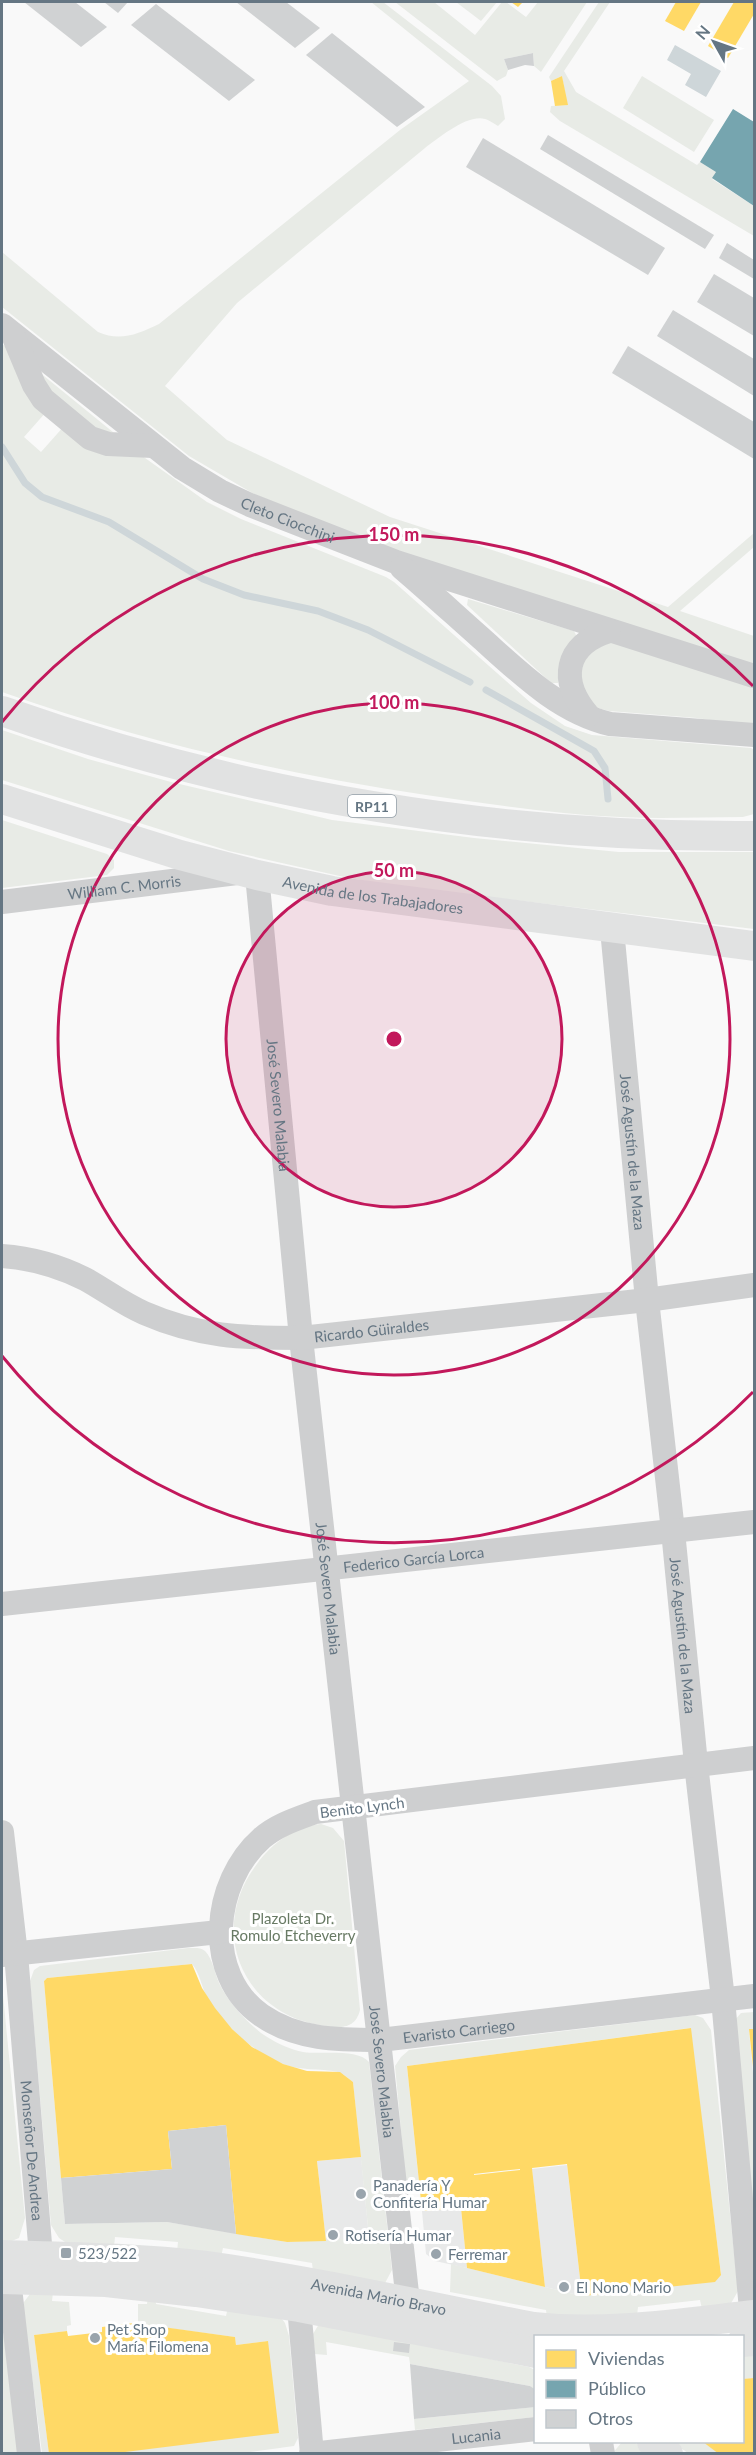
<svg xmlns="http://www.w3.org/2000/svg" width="756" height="2455" font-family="Lato,sans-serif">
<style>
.built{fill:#e8e9e9}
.green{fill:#e8ebe6;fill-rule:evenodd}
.water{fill:#ced6d9}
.homes{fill:#ffd966;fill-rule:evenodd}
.public{fill:#76a5af}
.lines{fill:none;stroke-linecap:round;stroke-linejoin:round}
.stream{stroke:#ced6d9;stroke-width:7}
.building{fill:#d0d2d3}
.minor{stroke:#cecfd0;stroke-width:24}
.major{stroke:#e1e2e2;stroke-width:30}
.ring{fill:none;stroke:#c2185b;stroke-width:3}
.poi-dot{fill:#99a4ac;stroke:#fff;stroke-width:2}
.labels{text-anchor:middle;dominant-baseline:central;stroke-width:6;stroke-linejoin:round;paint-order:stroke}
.shield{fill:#fff;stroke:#939fa8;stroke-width:1.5}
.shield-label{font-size:14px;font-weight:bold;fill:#657683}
.street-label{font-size:15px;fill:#657683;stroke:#fff}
.park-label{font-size:15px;fill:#687a64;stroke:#fff}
.poi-label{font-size:15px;fill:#657683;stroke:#fff;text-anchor:start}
.centre{fill:#c2185b;stroke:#fff;stroke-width:3}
.ring-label{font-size:18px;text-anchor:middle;font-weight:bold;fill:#c2185b;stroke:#fff;stroke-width:6;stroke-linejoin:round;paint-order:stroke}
</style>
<rect width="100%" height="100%" fill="#f9f9f9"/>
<g class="built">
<polygon points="361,2157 369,2237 326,2241 317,2161"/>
<polygon points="567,2165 582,2296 545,2287 532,2169"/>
<polygon points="461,2208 467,2268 435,2261 426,2254 422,2211"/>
</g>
<g class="green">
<path d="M371 2H383L492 86 501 96 505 119 498 126C495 124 489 120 485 119 467 114 439 138 425 148L237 303 165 386 227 440 390 517 668 607 754 533V547L680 611 754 636V667L398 552 254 494 189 456 2 307V252L98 332C120 342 138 334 159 324L400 130 469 81Z"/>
<polygon points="395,2 434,2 475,35 502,2 506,2 526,17 538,2 587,2 541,72 534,66 533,53 504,59 508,70 506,76 497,81"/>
<polygon points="456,2 497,2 481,21"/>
<polygon points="599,2 610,2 564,71 576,92 697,165 700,162 716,172 712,179 754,206 754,236 560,121 550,112 551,106 567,105 562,76 551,81 549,77"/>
<polygon points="642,76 714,120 694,152 623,108"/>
<path d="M2 344 10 350 47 411 24 437 41 452 65 425 138 453 207 502 241 519 386 577 394 582 531 703 565 726 592 735 751 748 754 750V814L743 817C702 817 661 819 620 817 555 814 490 804 426 795 281 773 139 741 2 692Z"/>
<polygon points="39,372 119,437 95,431 48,393"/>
<polygon points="468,599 574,631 577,637 558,683 551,683 467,605"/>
<polygon points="611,641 754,684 754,727 697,718 609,711 594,707 580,691 583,653"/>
<polygon points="2,730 88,759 171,782 332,820 474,838 619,852 754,852 754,929 383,884 344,877 229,851 2,780"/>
<polygon points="2,820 107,854 114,860 114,868 107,875 2,888"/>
<path d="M321 1824 333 1828 344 1841 360 2010C355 2031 337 2028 319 2025 240 2011 208 1928 257 1864 272 1843 295 1826 321 1824Z"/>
<path d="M188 1948C194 1948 201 1947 205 1951 213 1959 215 1975 220 1985 229 2003 246 2021 261 2033 274 2042 288 2049 303 2052 321 2055 357 2048 369 2062L392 2270 385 2283 313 2272 312 2263 223 2248 221 2257 177 2252 178 2242 115 2237 114 2247 65 2242 59 2238 51 2225 30 1981 34 1970 40 1966ZM192 1964C200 1973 201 1986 207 1997 225 2026 251 2051 283 2064 301 2071 319 2068 338 2072 343 2073 348 2079 353 2082L369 2237 287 2242 167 2222 65 2224 44 1981 47 1978Z"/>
<polygon points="2,1985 25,2218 19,2238 2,2245"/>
<polygon points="754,2012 754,2029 749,2030 754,2083 754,2238 735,2020 741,2013"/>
<polygon points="695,2015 703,2018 711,2030 738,2291 730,2305 702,2309 700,2300 638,2307 637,2316 547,2318 546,2310 450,2292 451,2264 582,2296 721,2274 690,2028 407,2066 419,2183 406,2184 395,2066 401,2057 409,2050"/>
<polygon points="53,2292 52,2301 69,2302 71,2325 67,2326 67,2331 34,2335 49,2453 42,2453 23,2307 24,2302 30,2294"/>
<polygon points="148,2296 155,2297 156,2304 226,2316 228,2307 279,2315 285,2323 289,2336 298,2438 294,2446 236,2454 111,2454 268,2341 236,2345 235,2337 138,2324 138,2304 147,2304"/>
<polygon points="2,2321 18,2453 2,2453"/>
<polygon points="319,2324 529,2367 535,2370 535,2390 530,2386 410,2364 409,2357 326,2342 327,2355 315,2354 313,2334"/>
<polygon points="754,2352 754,2378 743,2379 742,2353"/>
<polygon points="535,2407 535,2417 415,2430 414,2419"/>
<polygon points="622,2442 634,2442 650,2453 612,2454"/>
<polygon points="672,2442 703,2442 719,2453 688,2453"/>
</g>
<polygon class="water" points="675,45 721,71 706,97 685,85 691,74 667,60"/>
<g class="homes">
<polygon points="511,2 523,2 518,7"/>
<polygon points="676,2 701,2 684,31 665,21"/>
<polygon points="734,2 754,2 754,14 728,58 708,46"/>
<polygon points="562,76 568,105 555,106 551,81"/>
<polygon points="192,1964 202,1988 215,2008 232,2029 252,2047 283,2064 307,2071 340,2072 353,2082 361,2157 317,2161 326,2241 287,2242 236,2234 226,2125 168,2131 172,2169 61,2178 44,1981 47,1978"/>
<path d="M691 2028 721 2275 715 2282 582 2296 567 2164 532 2168 545 2287 467 2268 461 2208 422 2211 407 2066ZM520 2169V2170L474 2175V2174Z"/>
<polygon points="749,2029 754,2029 754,2067 753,2067"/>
<polygon points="134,2323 235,2337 236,2345 268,2341 279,2433 109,2454 49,2454 34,2335 67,2331 68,2336 102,2332 102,2327"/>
<polygon points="754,2378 754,2454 719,2454 703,2442 742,2442 742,2379"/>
</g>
<polygon class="public" points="733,109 754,122 754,206 712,178 716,172 700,162"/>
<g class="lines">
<g class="stream">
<polyline points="2,447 25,483 42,497 109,522 203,579 244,595 318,611 368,630 470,682"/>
<polyline points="486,690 594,751 605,768 608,799"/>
</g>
</g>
<g class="building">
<polygon points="24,2 75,2 107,27 81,47"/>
<polygon points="104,2 128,2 118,13"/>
<polygon points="236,2 286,2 320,28 295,48"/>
<polygon points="156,4 255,80 229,101 131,25"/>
<polygon points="332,33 425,107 397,127 306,55"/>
<polygon points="533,53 534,66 525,65 508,70 504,59"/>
<polygon points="548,135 714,235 705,249 540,149"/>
<polygon points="483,138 665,248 648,275 466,167"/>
<polygon points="727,243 754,260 754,279 719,258"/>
<polygon points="714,274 754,298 754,336 697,302"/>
<polygon points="673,310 754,359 754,396 657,336"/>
<polygon points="628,346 754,422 754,459 612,373"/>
<polygon points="226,2125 236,2234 167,2222 65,2224 61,2178 172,2169 168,2131"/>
<polygon points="394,2342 410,2344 409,2353 393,2351"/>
<polygon points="410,2364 530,2386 536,2390 536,2407 414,2419"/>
</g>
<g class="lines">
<g class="minor">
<path id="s1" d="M2 325 182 468 220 491 250 505 396 562 754 676"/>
<polyline points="13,335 34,385 43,399 90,438 108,444 153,446"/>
<path d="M402 568C429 591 455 615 481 638 519 672 559 712 610 724L754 735"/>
<path d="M588 715C559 681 564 645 609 631"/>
<path id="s2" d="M257 875 301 1338 408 2302"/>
<path id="s3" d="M2 902 237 873"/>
<path id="s4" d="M612 929 647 1300 673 1531 696 1764 723 1999 753 2332"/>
<path id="s5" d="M2 1256C30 1258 59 1266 85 1279 105 1290 123 1304 144 1313 199 1337 242 1338 301 1338L647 1300 754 1285"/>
<path id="s6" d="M2 1604 754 1522"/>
<path id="s7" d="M754 1758 315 1812C296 1819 277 1825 262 1838 212 1882 203 1974 261 2015 297 2040 338 2040 380 2040L754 1996"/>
<path id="s8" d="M2 1832 16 1954 41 2256 9 2279 29 2454"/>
<polyline points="2,1955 219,1932"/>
<polyline points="299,2307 312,2454"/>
<polyline points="601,2442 603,2454"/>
<path id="s9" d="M311 2454 536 2429"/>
</g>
<g class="major">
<path d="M2 711C243 796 499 838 754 836"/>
<path id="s10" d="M2 799 180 855 257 875 332 891 754 946"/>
<path id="s11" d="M2 2255C70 2257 138 2258 206 2266 316 2281 424 2306 533 2327 607 2335 681 2323 754 2315"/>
<polyline points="2,2279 106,2282 196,2292 299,2307 536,2353"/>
<polyline points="742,2342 754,2341"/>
<polyline points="652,2442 668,2454"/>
</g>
</g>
<circle cx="394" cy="1039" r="168" fill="#c2185b" fill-opacity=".12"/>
<g class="ring">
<circle cx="394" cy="1039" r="168"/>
<circle cx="394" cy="1039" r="336"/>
<path d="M753 1392A504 504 0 0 1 2 1356M2 722A504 504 0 0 1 753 686"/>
</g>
<g class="poi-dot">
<circle cx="361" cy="2194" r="6"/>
<circle cx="333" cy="2235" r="6"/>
<rect x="60" y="2247" width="12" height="12" rx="3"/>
<circle cx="436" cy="2254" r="6"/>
<circle cx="564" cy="2287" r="6"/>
<circle cx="95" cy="2338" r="6"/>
</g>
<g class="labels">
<rect class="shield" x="348" y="795" width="48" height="22" rx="4.5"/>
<g class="shield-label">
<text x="372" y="806">RP11</text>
</g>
<g class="street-label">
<text stroke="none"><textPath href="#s1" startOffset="348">Cleto Ciocchini</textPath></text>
<text stroke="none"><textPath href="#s3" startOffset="123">William C. Morris</textPath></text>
<text stroke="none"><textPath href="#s10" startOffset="384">Avenida de los Trabajadores</textPath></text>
<text stroke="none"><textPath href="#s2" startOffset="231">José Severo Malabia</textPath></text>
<text stroke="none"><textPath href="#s4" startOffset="224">José Agustín de la Maza</textPath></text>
<text stroke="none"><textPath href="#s5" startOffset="386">Ricardo Güiraldes</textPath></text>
<text stroke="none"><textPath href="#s6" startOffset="414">Federico García Lorca</textPath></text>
<text stroke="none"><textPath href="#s2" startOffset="717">José Severo Malabia</textPath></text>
<text stroke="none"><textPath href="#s4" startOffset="710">José Agustín de la Maza</textPath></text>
<text transform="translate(362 1807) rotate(-7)">Benito Lynch</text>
<text stroke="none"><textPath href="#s7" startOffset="906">Evaristo Carriego</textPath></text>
<text stroke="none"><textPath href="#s2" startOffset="1203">José Severo Malabia</textPath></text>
<text stroke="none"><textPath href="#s8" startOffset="320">Monseñor De Andrea</textPath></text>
<text stroke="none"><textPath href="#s11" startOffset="380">Avenida Mario Bravo</textPath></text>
<text stroke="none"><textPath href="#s9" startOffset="166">Lucania</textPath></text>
</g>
<g class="park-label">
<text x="293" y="1918">Plazoleta Dr.<tspan x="293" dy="17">Romulo Etcheverry</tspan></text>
</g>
<g class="poi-label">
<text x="373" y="2185">Panadería Y<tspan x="373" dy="17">Confitería Humar</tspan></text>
<text x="345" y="2235">Rotisería Humar</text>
<text x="78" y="2253">523/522</text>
<text x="448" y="2254">Ferremar</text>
<text x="576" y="2287">El Nono Mario</text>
<text x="107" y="2329">Pet Shop<tspan x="107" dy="17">María Filomena</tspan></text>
</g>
</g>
<circle cx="394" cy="1039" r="9" class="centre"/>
<g class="ring-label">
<text x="394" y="541">150 m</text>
<text x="394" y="709">100 m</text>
<text x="394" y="877">50 m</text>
</g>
<rect width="756" height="2455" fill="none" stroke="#657683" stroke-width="6"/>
<rect x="534" y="2335" width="210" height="108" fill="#ffffff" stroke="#c1c8cd" stroke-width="1.5"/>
<rect x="546" y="2350" width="30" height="18" fill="#ffd966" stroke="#c1c8cd" stroke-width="1.5"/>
<text x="588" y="2365" font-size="18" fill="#657683">Viviendas</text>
<rect x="546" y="2380" width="30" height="18" fill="#76a5af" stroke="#c1c8cd" stroke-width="1.5"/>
<text x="588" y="2395" font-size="18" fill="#657683">Público</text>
<rect x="546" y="2410" width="30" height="18" fill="#d0d2d3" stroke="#c1c8cd" stroke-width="1.5"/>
<text x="588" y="2425" font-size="18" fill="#657683">Otros</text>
<g transform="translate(714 42) rotate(310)" stroke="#ffffff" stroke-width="4.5" paint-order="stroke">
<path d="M0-4.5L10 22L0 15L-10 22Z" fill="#657683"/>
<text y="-9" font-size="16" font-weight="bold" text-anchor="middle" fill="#657683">N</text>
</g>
</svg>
